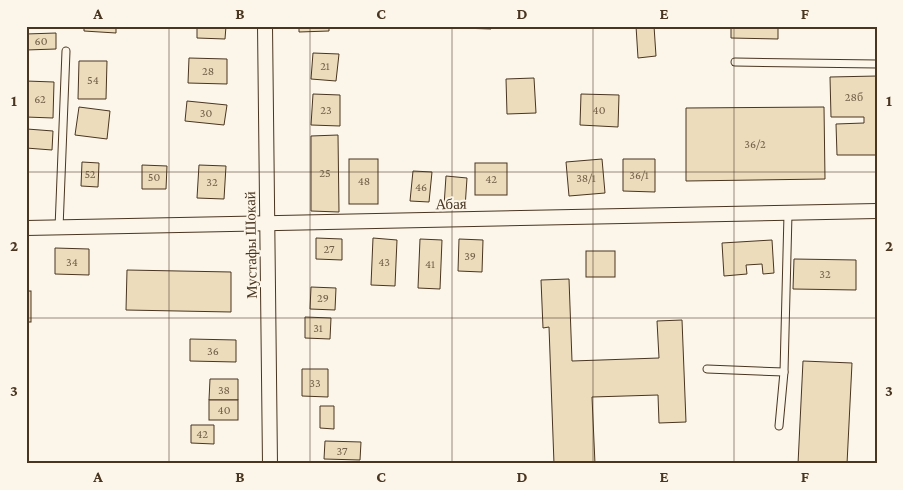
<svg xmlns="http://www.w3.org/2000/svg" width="903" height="490" font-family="'Crimson Pro',serif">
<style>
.building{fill:#ecdcbc;stroke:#4a3520}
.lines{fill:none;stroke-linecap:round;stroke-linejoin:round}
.lane-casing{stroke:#4a3520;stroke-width:9}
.street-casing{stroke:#4a3520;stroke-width:16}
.lane{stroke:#fbf6e9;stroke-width:7}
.street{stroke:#fbf6e9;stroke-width:14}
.grid{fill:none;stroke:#4a3520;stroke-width:1;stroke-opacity:0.55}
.labels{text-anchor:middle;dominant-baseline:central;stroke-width:4;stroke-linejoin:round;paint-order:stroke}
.number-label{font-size:12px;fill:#725f47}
.street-label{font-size:15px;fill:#4a3520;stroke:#fbf6e9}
.neatline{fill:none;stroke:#4a3520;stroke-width:2}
.grid-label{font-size:16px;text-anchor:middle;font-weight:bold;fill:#4a3520}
</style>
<rect width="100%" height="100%" fill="#fbf6e9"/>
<g class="building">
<polygon points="84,26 116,26 116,33 84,31"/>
<polygon points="197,26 226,26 225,39 197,38"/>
<polygon points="299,26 329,26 329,31 299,32"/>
<polygon points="460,26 491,26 491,29 460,28"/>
<polygon points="636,26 654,26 656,56 638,58"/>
<polygon points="731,26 778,26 778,39 731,38"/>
<polygon points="56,33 56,49 26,50 26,34"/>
<polygon points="313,53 339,54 336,81 311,79"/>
<polygon points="189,58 227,59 227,84 188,83"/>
<polygon points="79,61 107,61 106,99 78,99"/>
<polygon points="877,76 877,155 837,155 836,124 864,123 864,117 831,117 830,77"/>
<polygon points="534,78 536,113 507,114 506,79"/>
<polygon points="26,81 54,82 53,118 26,117"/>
<polygon points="313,94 340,95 340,126 311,125"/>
<polygon points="581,94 619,95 618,127 580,125"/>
<polygon points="187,101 227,105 224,125 185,121"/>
<polygon points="79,107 110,111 107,139 75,135"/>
<polygon points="824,107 825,179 686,181 686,108"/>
<polygon points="27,129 53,131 52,150 26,148"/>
<polygon points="338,135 339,212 311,211 311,136"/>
<rect x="349" y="159" width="29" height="45"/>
<polygon points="602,159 605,193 569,196 566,162"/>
<polygon points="623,159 655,159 655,192 623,191"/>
<polygon points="82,162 99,163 98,187 81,186"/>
<rect x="475" y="163" width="32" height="32"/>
<polygon points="142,165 167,166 166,189 142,189"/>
<polygon points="199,165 226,166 224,199 197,198"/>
<polygon points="413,171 432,172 429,202 410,201"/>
<polygon points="446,176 467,178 465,208 444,206"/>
<polygon points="316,238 342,239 342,260 316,259"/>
<polygon points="373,238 397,240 395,286 371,285"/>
<polygon points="420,239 442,240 440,289 418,288"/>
<polygon points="459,239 483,240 482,272 458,271"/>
<polygon points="772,240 774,273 763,274 762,264 746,265 747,274 724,276 722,243"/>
<polygon points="55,248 89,249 89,275 55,274"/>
<rect x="586" y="251" width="29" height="26"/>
<polygon points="794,259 856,260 856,290 793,289"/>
<polygon points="127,270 231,272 231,312 126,310"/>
<polygon points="569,279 572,361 659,358 657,321 682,320 686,422 659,423 658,395 592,397 595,464 554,464 549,327 543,328 541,280"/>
<polygon points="311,287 336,288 335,310 310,309"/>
<rect x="26" y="291" width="5" height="31"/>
<polygon points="305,317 331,318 330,339 305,338"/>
<polygon points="190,339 236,340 236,362 190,361"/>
<polygon points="803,361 852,363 847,464 798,464"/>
<polygon points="302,369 328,369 328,397 302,396"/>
<polygon points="210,379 238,379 238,400 209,400"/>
<rect x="209" y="400" width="29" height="20"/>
<polygon points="320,406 334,406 334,429 320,428"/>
<polygon points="191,425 214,425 214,444 191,443"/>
<polygon points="325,441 361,442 360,460 324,459"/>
</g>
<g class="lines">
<g class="lane-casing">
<g id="lane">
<polyline points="735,62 877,64"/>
<polyline points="59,228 66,51"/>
<polyline points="707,369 784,372"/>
<polyline points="779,426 784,372 788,214"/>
</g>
</g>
<g class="street-casing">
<g id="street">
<polyline points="265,26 270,464"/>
<polyline points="26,228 877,211"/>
</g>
</g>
<use href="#lane" class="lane"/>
<use href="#street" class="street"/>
</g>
<path class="grid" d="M169 26V464M310 26V464M452 26V464M593 26V464M734 26V464M26 172H877M26 318H877"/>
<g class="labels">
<g class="number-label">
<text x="41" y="41">60</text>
<text x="325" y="66">21</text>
<text x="208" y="71">28</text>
<text x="93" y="80">54</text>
<text x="854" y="97">28б</text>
<text x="40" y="99">62</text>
<text x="326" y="110">23</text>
<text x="599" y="110">40</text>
<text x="206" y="113">30</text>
<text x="755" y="144">36/2</text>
<text x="325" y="173">25</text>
<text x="90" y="174">52</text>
<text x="639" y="175">36/1</text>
<text x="154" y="177">50</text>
<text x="586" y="178">38/1</text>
<text x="491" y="179">42</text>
<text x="364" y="181">48</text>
<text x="212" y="182">32</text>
<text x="421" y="187">46</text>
<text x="329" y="249">27</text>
<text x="470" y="256">39</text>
<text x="72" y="262">34</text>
<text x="384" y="262">43</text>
<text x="430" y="264">41</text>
<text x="825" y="274">32</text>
<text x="323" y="298">29</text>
<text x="318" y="328">31</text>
<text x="213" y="351">36</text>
<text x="315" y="383">33</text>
<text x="224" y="390">38</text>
<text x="224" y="410">40</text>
<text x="202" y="434">42</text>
<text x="342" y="451">37</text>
</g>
<g class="street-label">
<text transform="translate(451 204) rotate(-1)">Абая</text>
<text transform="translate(251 245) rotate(-91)">Мустафы Шокай</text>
</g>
</g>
<rect width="903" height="490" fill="none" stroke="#fbf6e9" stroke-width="55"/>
<rect x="28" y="28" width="848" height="434" class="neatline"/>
<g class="grid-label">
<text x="98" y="19">A</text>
<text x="240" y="19">B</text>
<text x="381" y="19">C</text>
<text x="522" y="19">D</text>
<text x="664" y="19">E</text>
<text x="805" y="19">F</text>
<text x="14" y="106">1</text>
<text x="889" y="106">1</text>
<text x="14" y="251">2</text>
<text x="889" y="251">2</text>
<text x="14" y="396">3</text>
<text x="889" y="396">3</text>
<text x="98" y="482">A</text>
<text x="240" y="482">B</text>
<text x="381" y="482">C</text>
<text x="522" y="482">D</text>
<text x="664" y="482">E</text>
<text x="805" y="482">F</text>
</g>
</svg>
